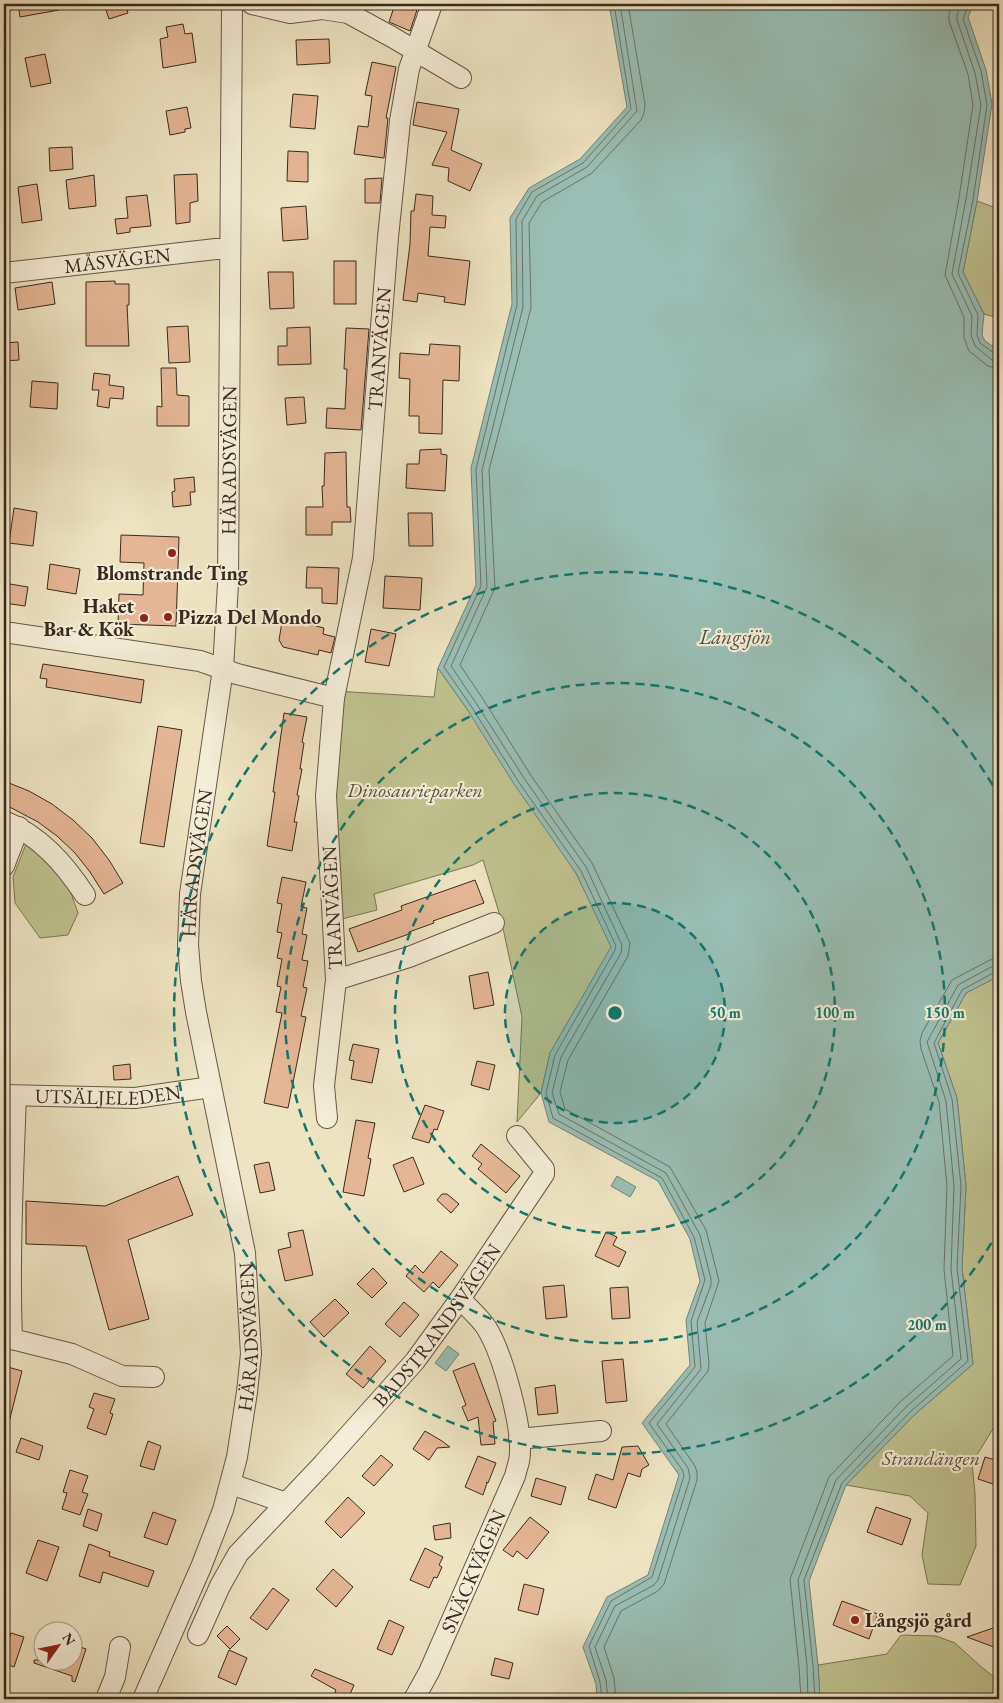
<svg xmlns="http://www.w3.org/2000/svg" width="1003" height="1703" font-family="'EB Garamond',serif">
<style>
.green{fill:#bfc28f;stroke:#7c7657}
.water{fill:#99beb4;stroke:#738278}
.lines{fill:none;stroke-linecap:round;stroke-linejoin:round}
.shore{stroke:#6a746a;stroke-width:1}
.building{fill:#e5b695;stroke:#3a291f}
.minor-casing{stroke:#675848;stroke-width:22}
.minor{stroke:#f4edd7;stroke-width:20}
.ring{fill:none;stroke:#0f766e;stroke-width:2.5;stroke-dasharray:9 6}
.poi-dot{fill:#8f2418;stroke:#f4edd7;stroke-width:2}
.labels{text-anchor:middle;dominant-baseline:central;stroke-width:4.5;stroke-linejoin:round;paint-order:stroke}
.street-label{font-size:20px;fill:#3a291f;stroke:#f4edd7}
.poi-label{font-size:20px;font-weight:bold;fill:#3a291f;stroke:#f4edd7;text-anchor:start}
.park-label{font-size:20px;font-style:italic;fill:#5b4f3b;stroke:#f4edd7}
.water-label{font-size:21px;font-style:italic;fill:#524e44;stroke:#f4edd7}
.centre{fill:#0f766e;stroke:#f4edd7;stroke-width:2.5}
.ring-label{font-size:15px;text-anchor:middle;font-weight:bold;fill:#0f766e;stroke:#f4edd7;stroke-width:4.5;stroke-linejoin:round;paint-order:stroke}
</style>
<rect width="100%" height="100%" fill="#eee4c2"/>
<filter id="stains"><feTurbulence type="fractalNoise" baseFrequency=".004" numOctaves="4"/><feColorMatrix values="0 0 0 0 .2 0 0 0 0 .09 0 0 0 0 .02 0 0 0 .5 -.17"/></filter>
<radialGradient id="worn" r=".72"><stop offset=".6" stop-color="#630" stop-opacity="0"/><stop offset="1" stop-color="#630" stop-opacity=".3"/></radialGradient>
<g class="green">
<polygon points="977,201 999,209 999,318 984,314 963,272"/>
<polygon points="438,668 467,709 576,873 612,947 550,1053 541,1093 517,1122 522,1017 501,919 483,860 473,865 374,894 377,910 334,921 335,691 434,697"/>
<polygon points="26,844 65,876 78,913 68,935 40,938 15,903 13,877"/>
<polygon points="999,976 999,1419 972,1463 975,1493 976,1546 960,1585 928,1584 922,1555 928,1513 910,1496 846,1485 913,1416 973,1364 962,1268 966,1186 957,1098 938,1043 966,993"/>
<polygon points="901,1635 936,1636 955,1643 979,1665 999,1681 999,1699 820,1699 818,1665 887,1654"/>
</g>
<g class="water">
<polygon points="609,4 974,4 968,17 986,70 992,104 977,201 963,272 984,314 982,335 985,341 998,350 997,354 999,355 999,976 966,993 938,1043 957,1098 966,1186 962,1268 973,1364 913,1416 846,1485 809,1581 818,1665 820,1699 597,1699 596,1684 583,1647 607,1597 648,1575 679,1475 642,1423 690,1365 686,1320 700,1281 690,1239 658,1181 549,1122 541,1093 550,1053 611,947 576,873 514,784 467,709 438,668 476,585 471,468 512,304 510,218 529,188 580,159 627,107"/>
<polygon points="617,1176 636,1187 630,1197 611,1186"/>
<polygon points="448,1346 459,1354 446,1371 435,1363"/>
</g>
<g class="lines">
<g class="shore">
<polyline points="953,4 949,14 949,21 968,74 973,105 959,198 945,275 964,317 964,338 969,351 988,366 999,369"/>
<polyline points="962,4 957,14 957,20 975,73 981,105 966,199 952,274 972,316 971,335 975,346 992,360 999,361"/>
<polyline points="969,4 963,19 981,71 987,105 973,200 958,273 978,315 977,335 980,343 995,354 999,355"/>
<polyline points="602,1699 600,1682 589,1646 611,1601 652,1577 684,1476 683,1471 649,1423 695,1367 691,1321 705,1280 694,1237 662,1178 553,1118 546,1093 555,1055 615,950 616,946 581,871 518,781 471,706 444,667 481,586 476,469 517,305 516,219 532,192 583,163 631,109 614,4"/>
<polyline points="608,1699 606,1680 595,1647 615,1606 654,1585 658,1580 690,1478 688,1468 657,1424 701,1369 697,1322 711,1285 711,1279 700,1235 666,1173 559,1114 552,1093 561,1057 621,953 622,945 586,867 524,778 476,703 451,666 487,587 482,470 523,307 522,221 537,196 587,167 637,111 620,4"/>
<polyline points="616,1699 614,1678 604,1647 621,1611 658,1591 664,1584 697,1480 697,1472 695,1466 666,1424 708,1371 709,1363 705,1323 719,1281 706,1230 670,1167 565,1109 560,1092 568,1060 628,956 630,943 592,863 530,774 483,699 460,665 495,588 489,470 531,308 529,223 542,202 592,173 641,120 644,113 645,104 628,4"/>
<polyline points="801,1699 799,1667 790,1579 829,1477 900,1402 953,1356 944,1269 947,1186 939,1102 921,1049 920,1041 922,1033 952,980 990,960 999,958"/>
<polyline points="808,1699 807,1666 798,1580 836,1480 905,1408 961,1359 951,1269 954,1186 946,1101 927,1042 958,985 993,966 999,965"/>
<polyline points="815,1699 813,1666 804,1580 842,1483 910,1412 968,1361 957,1268 961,1186 952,1099 934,1043 962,990 995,972 999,972"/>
</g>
</g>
<g class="building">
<polygon points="18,4 59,4 59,10 20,17"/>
<polygon points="104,4 125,4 128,13 109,19"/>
<polygon points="395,4 419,4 410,31 389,22"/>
<polygon points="183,24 185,34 192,33 196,62 163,68 160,39 168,37 166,27"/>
<polygon points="329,39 330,63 297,65 296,40"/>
<polygon points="45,54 51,83 31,87 25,58"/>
<polygon points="372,62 396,67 386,118 388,118 384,158 354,154 358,126 368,127 372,96 365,95"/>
<polygon points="293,94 318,96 315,129 290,127"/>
<polygon points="417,102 459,109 451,150 482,164 470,191 448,181 449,168 432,165 447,132 413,125"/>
<polygon points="187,107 191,128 185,129 185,132 170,135 166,111"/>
<polygon points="72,147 73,169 50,171 49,148"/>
<polygon points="288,151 308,152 308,182 287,181"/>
<polygon points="197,174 198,201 190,203 190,222 176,224 174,175"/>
<polygon points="94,175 96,206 69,209 66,180"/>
<polygon points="382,178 380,203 365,203 365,179"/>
<polygon points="37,184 42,220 22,223 18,187"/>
<polygon points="416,194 433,196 432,215 446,216 445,228 430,227 428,256 470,261 465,305 444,302 445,297 418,293 417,302 403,300 410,244 411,211 414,211"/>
<polygon points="147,195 151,226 130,228 130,232 117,234 115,219 128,218 126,197"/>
<polygon points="306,206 308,239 283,241 281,208"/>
<rect x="334" y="261" width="22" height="43"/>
<polygon points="268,272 293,272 294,308 270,309"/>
<polygon points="115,281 115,284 129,284 129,305 127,305 129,346 86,346 86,282"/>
<polygon points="52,282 55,304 18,310 15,288"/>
<polygon points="188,326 190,362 169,363 167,327"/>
<polygon points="310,327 311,364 278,365 278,346 287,346 287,328"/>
<polygon points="346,328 369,329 361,430 326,428 327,408 345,409 347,369 344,369"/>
<polygon points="18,342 19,360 4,361 4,343"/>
<polygon points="430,344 460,346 459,381 443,380 442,434 419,433 419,416 409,416 410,379 399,378 400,353 429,355"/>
<polygon points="161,368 176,368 177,395 189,396 189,426 157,426 157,406 162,407"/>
<polygon points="94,373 110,375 109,385 124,387 123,399 110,398 109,408 97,406 99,390 92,390"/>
<polygon points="32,381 58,383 57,409 30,407"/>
<polygon points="304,397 306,423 287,425 285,398"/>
<polygon points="441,449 441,454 447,455 445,491 406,488 407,464 419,464 420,450"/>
<polygon points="346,452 347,507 350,507 351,522 332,522 332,535 306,535 306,507 323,507 322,486 324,486 325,453"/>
<polygon points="194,477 195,492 190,492 191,505 173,507 172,492 175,491 174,479"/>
<polygon points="14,508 37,512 33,546 9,543"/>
<polygon points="408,513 432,513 433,546 409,546"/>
<polygon points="121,535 179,537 176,626 118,624 119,594 143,595 144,563 120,562"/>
<polygon points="50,564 80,569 76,594 47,589"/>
<polygon points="307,567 339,568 337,604 322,603 322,588 306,588"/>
<polygon points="385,576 422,578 420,610 383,608"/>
<polygon points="4,583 28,587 25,606 4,603"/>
<polygon points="287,619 324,628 323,634 335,637 331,653 319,650 318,655 283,647 279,640 282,622"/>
<polygon points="371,629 396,634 389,666 365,662"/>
<polygon points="43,664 144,680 141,703 46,687 47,679 40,678"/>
<polygon points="284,713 307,717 302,742 304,743 300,769 302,769 297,795 299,796 294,822 297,822 292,851 267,846 275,792 273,792"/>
<polygon points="158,726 182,730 164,847 140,843"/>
<polygon points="4,781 29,791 52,804 73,820 92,838 109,860 123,883 104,894 90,872 75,853 57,836 38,822 4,804"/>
<polygon points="282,877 306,882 301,907 307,908 302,934 307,935 302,960 308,961 303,987 307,988 301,1016 306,1017 288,1108 264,1103 282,1013 276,1012 281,987 277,986 282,959 277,958 282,933 277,932 282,904 277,903"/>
<polygon points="475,880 484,903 433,921 434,923 409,932 409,934 358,952 349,929 402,910 401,906"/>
<polygon points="488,972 494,1005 474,1009 469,976"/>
<polygon points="353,1044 379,1049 372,1083 351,1079 354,1061 349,1060"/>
<polygon points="477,1061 495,1065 489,1090 471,1085"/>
<polygon points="130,1064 131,1079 114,1080 113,1066"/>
<polygon points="425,1105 444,1111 437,1130 434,1129 429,1143 412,1138"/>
<polygon points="356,1120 375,1123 368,1158 371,1159 364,1196 343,1192"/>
<polygon points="481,1144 520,1176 506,1193 478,1169 482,1164 472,1156"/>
<polygon points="413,1157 424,1184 404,1192 393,1165"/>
<polygon points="269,1162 275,1190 260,1193 254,1165"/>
<polygon points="178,1176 193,1215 128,1240 149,1319 109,1330 86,1246 26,1244 26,1201 105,1206"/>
<polygon points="442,1194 447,1194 459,1204 451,1213 437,1200"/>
<polygon points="303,1230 313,1275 285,1281 278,1250 291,1247 288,1233"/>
<polygon points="606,1232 617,1237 613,1245 626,1252 619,1267 595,1256"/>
<polygon points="441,1251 458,1265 439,1288 433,1282 424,1292 406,1276 415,1265 423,1273"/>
<polygon points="373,1268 387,1283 372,1298 357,1284"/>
<polygon points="564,1285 567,1317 546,1319 543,1287"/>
<polygon points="628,1287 630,1318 612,1319 610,1288"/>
<polygon points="335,1299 349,1313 324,1337 310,1322"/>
<polygon points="404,1302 419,1315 400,1337 385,1324"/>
<polygon points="370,1346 386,1361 363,1388 346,1374"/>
<polygon points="623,1359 627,1401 606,1403 602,1361"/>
<polygon points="474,1363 496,1421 493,1422 495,1444 481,1445 478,1417 468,1421 462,1407 466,1405 453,1371"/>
<polygon points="4,1366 22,1371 8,1426 4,1425"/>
<polygon points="555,1385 558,1413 538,1415 535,1388"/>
<polygon points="94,1393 115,1399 110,1413 113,1414 106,1435 87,1428 94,1409 89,1407"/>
<polygon points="425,1431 442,1441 450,1447 437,1448 429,1460 413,1449"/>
<polygon points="21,1438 43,1446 39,1460 16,1452"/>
<polygon points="148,1441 161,1446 154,1470 140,1466"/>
<polygon points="638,1446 649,1465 642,1469 640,1477 628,1473 616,1508 588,1499 596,1474 613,1480 622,1447"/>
<polygon points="381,1455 393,1465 374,1486 362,1476"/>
<polygon points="478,1456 496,1463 488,1483 486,1482 487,1483 483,1495 465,1487"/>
<polygon points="985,1457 999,1461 999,1486 978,1479"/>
<polygon points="70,1470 88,1476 82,1492 88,1494 80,1515 62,1509 67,1493 63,1492"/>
<polygon points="536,1478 566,1487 561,1505 531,1496"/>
<polygon points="348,1497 365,1513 341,1538 325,1522"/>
<polygon points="876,1507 911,1519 902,1545 867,1532"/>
<polygon points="88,1509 102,1514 97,1531 83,1526"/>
<polygon points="153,1512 176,1520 167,1545 144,1537"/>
<polygon points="530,1517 549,1532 527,1559 517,1551 513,1557 503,1550"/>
<polygon points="450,1523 451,1538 435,1540 433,1526"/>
<polygon points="38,1540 59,1547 47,1581 26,1573"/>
<polygon points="89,1544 110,1552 109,1556 154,1571 148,1587 103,1572 100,1583 79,1576"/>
<polygon points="425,1548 443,1557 439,1565 442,1567 437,1578 434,1577 429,1588 410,1580"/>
<polygon points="333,1569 353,1587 336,1607 316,1589"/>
<polygon points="524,1584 544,1589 538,1615 518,1610"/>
<polygon points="273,1588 289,1600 267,1630 250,1618"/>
<polygon points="842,1601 878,1614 869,1639 833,1625"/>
<polygon points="389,1620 404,1627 392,1655 377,1649"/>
<polygon points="227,1626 240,1639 230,1649 217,1636"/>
<polygon points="999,1626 999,1649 967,1637"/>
<polygon points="11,1633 24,1637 14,1667 4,1663 4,1654"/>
<polygon points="72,1644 86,1649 75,1682 72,1681 72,1676 34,1663 34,1660 72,1660"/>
<polygon points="229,1650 247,1658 236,1685 218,1677"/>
<polygon points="495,1658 513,1663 509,1679 491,1675"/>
<polygon points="315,1669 354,1685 348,1699 332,1699 336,1690 311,1676"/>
</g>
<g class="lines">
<g class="minor-casing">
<g id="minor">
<polyline points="252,4 290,13 322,9 348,13 392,37 461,78"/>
<path id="s1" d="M4 273 216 249H230"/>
<polyline points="4,632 200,661 237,674 334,698"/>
<path d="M4 821C39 835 64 863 85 895"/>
<polyline points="4,866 19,827"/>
<polyline points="336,980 409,957 494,923"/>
<path id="s2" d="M4 1095 135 1098 211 1087"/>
<path id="s3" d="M327 1118 324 1086 336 980 326 796 334 698 363 558 388 237 400 121 409 69 432 4"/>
<polyline points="12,1339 72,1354 122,1376 154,1377"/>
<path d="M4 1340 12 1339C9 1258 13 1177 16 1096"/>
<polyline points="519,1439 601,1431"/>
<polyline points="231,1484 286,1503"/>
<path id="s4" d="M198 1635 220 1586 238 1554 323 1464 415 1361 460 1299 544 1174V1169L517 1136"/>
<polyline points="106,1699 115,1677 120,1647"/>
<path id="s5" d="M143 1699 201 1567 223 1510 237 1457 247 1392 251 1354 245 1253 196 1012 191 981 188 945 190 894 223 669 228 584 229 445 232 4"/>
<path id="s6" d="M414 1699 429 1672 515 1476C516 1471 518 1466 519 1461 525 1432 502 1352 486 1327 479 1317 469 1308 460 1299"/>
</g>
</g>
<use href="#minor" class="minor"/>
</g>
<circle cx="615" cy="1013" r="110" fill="#0f766e" fill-opacity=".12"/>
<g class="ring">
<circle cx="615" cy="1013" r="110"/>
<circle cx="615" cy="1013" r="220"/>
<circle cx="615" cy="1013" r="330"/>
<path d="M999 1230A441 441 0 1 1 999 796"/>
</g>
<g class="poi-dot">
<circle cx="172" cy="553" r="5"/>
<circle cx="168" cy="617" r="5"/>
<circle cx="144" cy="618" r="5"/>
<circle cx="855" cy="1620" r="5"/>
</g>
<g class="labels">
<g class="street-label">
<text stroke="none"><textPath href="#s1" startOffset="114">MÅSVÄGEN</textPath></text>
<text stroke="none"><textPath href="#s3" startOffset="774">TRANVÄGEN</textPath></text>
<text stroke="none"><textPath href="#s5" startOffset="1266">HÄRADSVÄGEN</textPath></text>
<text stroke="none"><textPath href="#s5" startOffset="861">HÄRADSVÄGEN</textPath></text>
<text transform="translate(332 908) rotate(-93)">TRANVÄGEN</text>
<text stroke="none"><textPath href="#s2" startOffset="104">UTSÄLJELEDEN</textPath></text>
<text stroke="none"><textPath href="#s4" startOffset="394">BADSTRANDSVÄGEN</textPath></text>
<text stroke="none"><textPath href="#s5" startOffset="381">HÄRADSVÄGEN</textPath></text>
<text stroke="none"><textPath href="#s6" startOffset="141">SNÄCKVÄGEN</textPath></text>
</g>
<g class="poi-label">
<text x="172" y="573" text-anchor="middle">Blomstrande Ting</text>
<text x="134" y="606" text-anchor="end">Haket<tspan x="134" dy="23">Bar &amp; Kök</tspan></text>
<text x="178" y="617">Pizza Del Mondo</text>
<text x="865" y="1620">Långsjö gård</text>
</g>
<g class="park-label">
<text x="415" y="790">Dinosaurieparken</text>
<text x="931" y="1458">Strandängen</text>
</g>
<g class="water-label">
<text x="735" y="636">Långsjön</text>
</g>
</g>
<circle cx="615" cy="1013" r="8" class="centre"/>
<g class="ring-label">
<text x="725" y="1018">50 m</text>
<text x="835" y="1018">100 m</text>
<text x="945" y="1018">150 m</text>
<text x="927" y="1330">200 m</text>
</g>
<rect width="1003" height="1703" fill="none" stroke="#eee4c2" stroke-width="20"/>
<rect x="5" y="5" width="993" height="1693" fill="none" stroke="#3a291f" stroke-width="2.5"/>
<rect x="10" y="10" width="983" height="1683" fill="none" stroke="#3a291f"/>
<g transform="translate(58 1646) rotate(57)"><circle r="24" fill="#f4edd7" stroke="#aa9f8d"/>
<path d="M0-4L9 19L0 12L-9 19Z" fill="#8f2418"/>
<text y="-8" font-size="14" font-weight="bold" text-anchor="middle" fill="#3a291f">N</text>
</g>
<rect width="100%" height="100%" filter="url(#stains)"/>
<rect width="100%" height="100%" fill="url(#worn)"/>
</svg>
